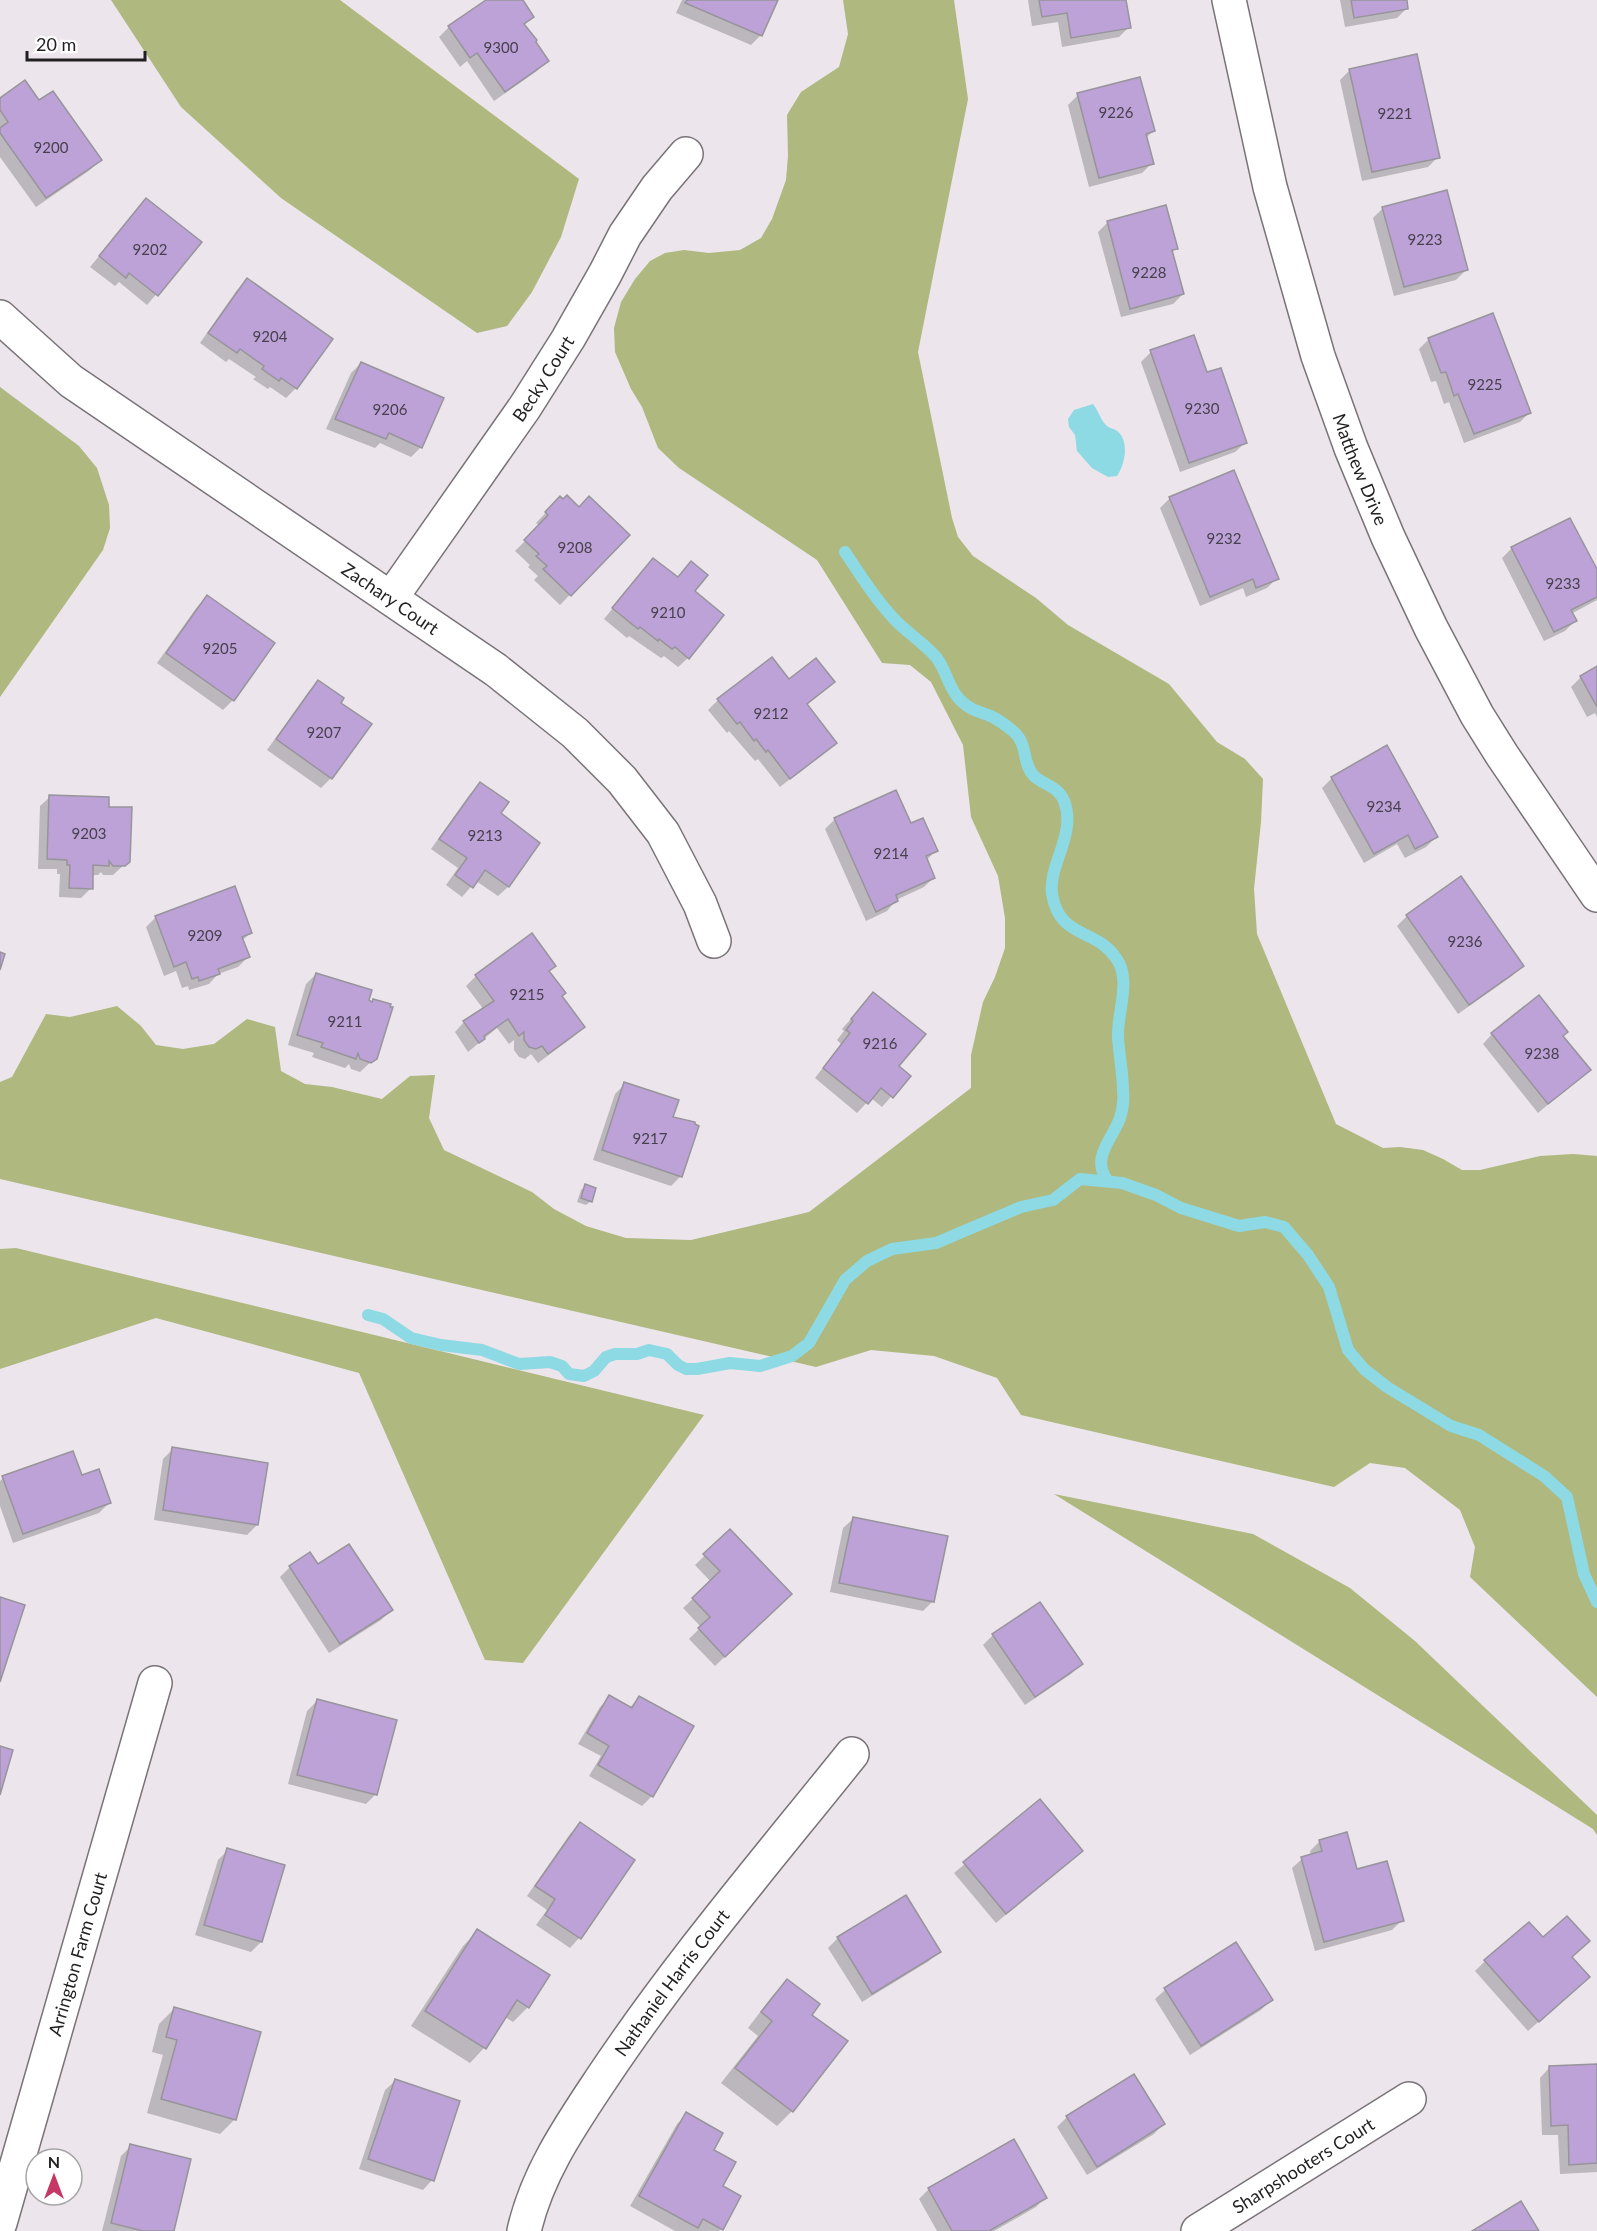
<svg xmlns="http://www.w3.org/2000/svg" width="1597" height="2231" font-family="Lato,sans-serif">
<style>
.forest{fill:#aeb87f}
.water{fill:#8ddae4}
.shadow{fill:#0003}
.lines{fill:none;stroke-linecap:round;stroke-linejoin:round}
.stream{stroke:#8ddae4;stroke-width:12}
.building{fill:#bca2d6;stroke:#97949b;stroke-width:1.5}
.street-casing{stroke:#797378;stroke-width:36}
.street{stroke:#fff;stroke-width:33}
.labels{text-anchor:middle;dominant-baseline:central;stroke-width:4.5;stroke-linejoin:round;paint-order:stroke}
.number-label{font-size:15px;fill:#48404e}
.street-label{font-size:18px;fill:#211f21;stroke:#fff}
</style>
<rect width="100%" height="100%" fill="#ece5eb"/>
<g class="forest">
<polygon points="111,0 340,0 579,179 561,237 532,292 507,326 477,333 281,198 181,107"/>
<polygon points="843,0 954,0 968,99 918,352 952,518 958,537 973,556 1036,598 1068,625 1169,684 1217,742 1245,759 1263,779 1261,822 1254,889 1257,934 1336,1124 1383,1148 1400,1147 1423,1150 1443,1159 1462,1170 1480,1170 1540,1156 1573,1154 1597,1156 1597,1697 1470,1577 1475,1547 1460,1510 1405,1468 1370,1463 1334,1487 1021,1415 997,1378 934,1356 871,1350 816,1367 0,1179 0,1082 12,1077 46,1014 70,1017 117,1006 141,1026 156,1045 183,1049 214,1044 247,1019 275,1027 281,1071 305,1084 332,1087 382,1099 410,1076 435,1075 429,1118 444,1150 532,1192 554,1209 586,1226 626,1238 691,1240 809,1212 971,1088 971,1055 983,1002 995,977 1005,948 1005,918 998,876 971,817 963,745 931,682 910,665 882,663 817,560 679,468 658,448 642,407 631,389 615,352 614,328 621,302 635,279 650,261 665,253 684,250 709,253 740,250 761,238 772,219 786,180 788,156 787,115 801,92 839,67 848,34"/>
<polygon points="0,387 79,446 97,468 109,505 110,528 103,550 0,697"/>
<polygon points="16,1248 704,1415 523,1663 485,1660 359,1373 156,1318 0,1369 0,1249"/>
<polygon points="1054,1494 1253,1534 1350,1588 1415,1641 1597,1815 1597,1835 1593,1829"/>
</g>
<path class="water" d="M1093 404C1098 410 1100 418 1105 424 1109 429 1113 428 1117 431 1130 441 1125 465 1117 476L1108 477 1092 468 1077 451 1075 435 1069 427 1068 419 1074 410Z"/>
<g class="shadow">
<polygon points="489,0 521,0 532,17 523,26 547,61 537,71 494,101 467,61 460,67 439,37 449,27"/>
<polygon points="682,0 776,0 761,35 751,45 676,13"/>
<polygon points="1028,0 1125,0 1129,27 1119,37 1062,47 1058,22 1032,26"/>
<polygon points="1340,0 1405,0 1407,8 1397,18 1345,27"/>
<polygon points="1350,70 1438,157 1428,167 1362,181 1340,80"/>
<polygon points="1078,95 1153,131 1146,138 1152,163 1142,173 1089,187 1068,105"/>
<polygon points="0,100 100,160 90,170 36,207 0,157"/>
<polygon points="146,200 200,243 147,305 119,282 115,286 90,267"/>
<polygon points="1383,208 1466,270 1456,280 1394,296 1373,218"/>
<polygon points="1108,222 1176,248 1171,254 1183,294 1173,304 1121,317 1098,232"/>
<polygon points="247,280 296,388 286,398 270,387 268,389 253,379 256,377 229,359 226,362 200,343 237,290"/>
<polygon points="1429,339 1530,412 1520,422 1464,443 1449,402 1444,404 1436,381 1431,382 1419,349"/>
<polygon points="1151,352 1207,374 1245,443 1235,452 1180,472 1141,362"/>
<polygon points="361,363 421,447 411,457 380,443 375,448 326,429 351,373"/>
<polygon points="560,498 628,535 560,605 534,580 538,576 528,567 530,565 515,551 540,526 536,523"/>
<polygon points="1170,498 1277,578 1267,588 1246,597 1243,588 1200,606 1160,508"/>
<polygon points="1512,548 1597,572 1597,600 1571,614 1575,621 1565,631 1544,641 1502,558"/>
<polygon points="691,563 692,591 688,658 678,667 664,656 661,658 629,636 627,638 604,619 644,570 677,578"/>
<polygon points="207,597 273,643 233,700 223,710 157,663 197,607"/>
<polygon points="1597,668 1597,717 1595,713 1587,717 1571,687 1581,677"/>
<polygon points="789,681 833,682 806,705 835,743 780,787 758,759 755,761 729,731 727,733 708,710 718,700"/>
<polygon points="318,682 339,703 369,725 331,778 321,788 267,750 309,691"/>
<polygon points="1332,778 1436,837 1426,847 1405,858 1397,844 1364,863 1322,788"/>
<polygon points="480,784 499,814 538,843 508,887 498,896 476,881 462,897 446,885 458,868 431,849 470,794"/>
<polygon points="50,797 107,808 128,861 113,875 103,875 101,872 98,875 92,875 91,888 81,898 59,897 60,874 57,874 57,869 38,869 40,806"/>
<polygon points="835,819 910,825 936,850 926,861 934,877 924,887 896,900 887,911 866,921 825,829"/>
<polygon points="1461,878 1522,966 1512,976 1458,1014 1397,926 1407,916"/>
<polygon points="156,917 250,933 242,941 248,957 238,967 218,974 209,984 189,990 188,986 182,988 176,971 164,976 146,927"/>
<polygon points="548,971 560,996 583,1027 573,1037 538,1063 531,1054 525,1059 519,1057 514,1050 514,1040 509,1044 497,1028 468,1052 455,1032 464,1022 484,1010 466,986 476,976"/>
<polygon points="316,974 371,1003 373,1001 375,1058 360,1072 351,1069 349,1064 345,1068 312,1057 314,1053 288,1045 306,984"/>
<polygon points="873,994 897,1067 909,1076 882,1107 871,1098 857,1113 815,1078 841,1044 837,1040 844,1031 842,1029"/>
<polygon points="1492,1034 1562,1036 1589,1070 1538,1113 1483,1044"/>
<polygon points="625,1084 681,1176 671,1186 593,1160 615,1094"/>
<polygon points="585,1186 591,1201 586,1205 577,1202 581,1190"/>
<polygon points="173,1449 257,1525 247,1535 154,1520 163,1459"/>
<polygon points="81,1477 109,1503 99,1513 13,1543 0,1506 0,1481 3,1478"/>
<polygon points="853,1519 933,1601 923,1611 830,1592 843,1528"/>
<polygon points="730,1531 790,1594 715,1666 689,1639 701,1627 683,1608 711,1582 695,1565"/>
<polygon points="318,1566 391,1610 381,1620 329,1653 280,1577 290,1567"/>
<polygon points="993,1635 1081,1664 1071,1674 1025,1705 983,1645"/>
<polygon points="610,1697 629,1708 639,1698 652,1796 642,1806 589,1776 601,1756 578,1744 600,1707"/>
<polygon points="317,1701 376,1794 366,1804 288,1784 307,1711"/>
<polygon points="1040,1801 1081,1851 996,1923 954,1873"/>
<polygon points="580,1824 633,1860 579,1938 570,1948 536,1925 547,1910 527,1896 570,1834"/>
<polygon points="1320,1841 1356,1871 1402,1920 1392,1930 1315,1951 1292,1868 1302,1859 1311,1856 1310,1851"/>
<polygon points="228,1850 283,1866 261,1942 251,1952 195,1935 218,1860"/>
<polygon points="478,1931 548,1976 528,2007 513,2022 505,2017 484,2048 470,2063 411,2026 463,1946"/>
<polygon points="838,1938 939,1951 929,1961 862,2002 828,1948"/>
<polygon points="1543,1939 1570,1958 1578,1987 1528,2031 1475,1971 1485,1961"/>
<polygon points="1236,1945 1271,2000 1261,2010 1190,2055 1155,1999 1165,1990"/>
<polygon points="788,1981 810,2015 792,2111 777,2126 721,2083 758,2036 748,2028 773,1995"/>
<polygon points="174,2009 235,2119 220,2134 147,2113 163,2055 152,2052 159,2024"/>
<polygon points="1597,2066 1597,2172 1560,2174 1558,2135 1542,2135 1540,2078 1549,2068"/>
<polygon points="1134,2076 1163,2124 1154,2134 1087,2175 1057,2127 1067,2117"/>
<polygon points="395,2081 432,2180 423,2190 359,2169 385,2090"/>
<polygon points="687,2114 711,2150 721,2186 722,2229 719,2231 675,2231 630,2206 677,2124"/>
<polygon points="131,2146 172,2231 102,2231 121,2156"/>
<polygon points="929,2189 1045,2197 1036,2207 994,2231 937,2231 919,2199"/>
</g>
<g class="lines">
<g class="stream">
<path d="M845 552C861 576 876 600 896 621 909 634 924 643 936 657 947 671 948 688 960 700 969 709 977 711 988 715 996 718 1007 726 1014 732 1028 744 1022 764 1034 776 1044 785 1059 787 1064 801 1077 834 1048 865 1052 894 1060 940 1095 927 1116 958 1132 979 1117 1013 1118 1037 1119 1055 1123 1073 1123 1091 1124 1101 1123 1109 1120 1118 1112 1140 1091 1157 1107 1180"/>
<polyline points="368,1315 383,1319 411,1338 441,1345 482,1350 519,1364 550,1362 562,1366 569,1374 584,1376 594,1371 606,1357 615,1354 637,1354 649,1350 667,1354 678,1365 686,1369 697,1369 730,1363 760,1366 792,1356 809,1343 845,1280 867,1261 892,1249 936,1243 1021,1207 1053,1200 1080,1179 1122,1183 1156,1195 1181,1208 1239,1226 1265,1222 1284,1227 1308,1255 1329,1287 1348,1350 1364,1369 1387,1387 1451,1426 1479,1435 1544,1476 1567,1497 1584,1574 1597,1602"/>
</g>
</g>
<g class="building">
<polygon points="486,0 523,0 534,17 524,24 537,40 536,42 549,61 505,92 477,53 470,58 448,26"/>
<polygon points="687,0 778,0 762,36 685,3"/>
<polygon points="1039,0 1126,0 1131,28 1071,38 1067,13 1042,17"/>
<polygon points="1351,0 1407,0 1408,9 1354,18"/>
<polygon points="1417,54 1440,158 1372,172 1349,69"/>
<polygon points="1140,77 1155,131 1146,134 1154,164 1099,178 1077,93"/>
<polygon points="25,80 39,100 53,91 102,160 46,198 0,133 0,128 8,122 0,110 0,98"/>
<polygon points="1447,190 1468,270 1404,287 1382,207"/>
<polygon points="146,198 202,242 158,296 129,273 126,278 99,256"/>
<polygon points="1166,205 1178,249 1172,250 1184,294 1130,309 1107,221"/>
<polygon points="247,278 333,339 297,389 281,378 279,381 262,369 264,366 240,349 237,353 208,333"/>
<polygon points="1493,313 1531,413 1474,434 1458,394 1454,396 1446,372 1441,373 1428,338"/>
<polygon points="1194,335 1207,372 1221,368 1247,443 1189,463 1150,350"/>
<polygon points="361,362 444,398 422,448 389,433 386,439 335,419"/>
<polygon points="1234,470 1279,579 1256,588 1253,579 1210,597 1169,497"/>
<polygon points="567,495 579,507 589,496 630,535 571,596 543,569 547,566 536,556 539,554 524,540 548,515 545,512 560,496 563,499"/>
<polygon points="1570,518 1597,569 1597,597 1571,610 1577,621 1554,632 1511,547"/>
<polygon points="653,558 678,577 691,561 708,575 695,591 724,615 689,659 675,647 672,649 659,639 658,641 640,627 638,629 612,608"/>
<polygon points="207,595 275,643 234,701 166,653"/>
<polygon points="772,657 789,679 816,658 835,682 807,704 837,743 790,779 768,750 766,752 756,739 754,741 740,722 737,724 717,699"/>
<polygon points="1597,666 1597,707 1580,676"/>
<polygon points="318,680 344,698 341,703 372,724 332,779 276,739"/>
<polygon points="1387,745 1438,837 1415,849 1408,835 1374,854 1331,777"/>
<polygon points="480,782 509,802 501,813 540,843 509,887 485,870 473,888 455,875 467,858 439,839"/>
<polygon points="896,790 911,823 923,818 938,851 926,856 935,878 896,895 898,901 876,912 834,818"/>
<polygon points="49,795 109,797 109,807 132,807 130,862 125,866 113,866 109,861 109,866 93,865 93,889 69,888 70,865 67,865 67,860 47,859"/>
<polygon points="1461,876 1524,966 1469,1005 1406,915"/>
<polygon points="235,886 252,933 242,937 250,957 218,969 220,974 199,981 198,977 192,979 186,962 174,967 155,916"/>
<polygon points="532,933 556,966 549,971 566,993 562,996 585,1027 548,1054 542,1046 536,1049 529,1047 524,1040 524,1032 519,1036 508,1019 484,1036 485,1039 479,1043 463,1021 494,1001 475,975"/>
<polygon points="0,952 5,954 0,970"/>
<polygon points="316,973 372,990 369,1000 372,1002 373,999 391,1004 390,1007 393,1007 377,1059 371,1063 360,1059 358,1053 356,1059 321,1047 323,1043 297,1035"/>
<polygon points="873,992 926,1034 899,1066 911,1076 893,1098 881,1088 868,1104 823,1068 850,1033 846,1030 853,1021 851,1019"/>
<polygon points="1539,995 1568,1032 1563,1036 1591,1070 1548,1104 1491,1033"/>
<polygon points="624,1082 679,1100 673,1117 695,1122 695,1124 699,1126 682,1177 602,1150"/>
<polygon points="585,1184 596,1188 592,1202 581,1198"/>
<polygon points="172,1447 268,1463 258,1525 163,1510"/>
<polygon points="73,1451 82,1475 99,1469 111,1503 23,1534 2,1476"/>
<polygon points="853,1517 948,1536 934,1602 839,1583"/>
<polygon points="730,1529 792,1594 725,1657 698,1628 710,1617 692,1598 720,1571 703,1554"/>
<polygon points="349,1544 393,1610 340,1644 289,1566 310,1552 318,1564"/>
<polygon points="0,1597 25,1605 0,1682"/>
<polygon points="1040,1602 1083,1664 1035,1697 992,1634"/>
<polygon points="609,1695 632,1708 639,1696 694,1726 653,1797 598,1765 609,1746 587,1733"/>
<polygon points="317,1699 397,1720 377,1795 297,1775"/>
<polygon points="0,1746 13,1750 0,1795"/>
<polygon points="1040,1799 1083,1851 1006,1914 963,1862"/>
<polygon points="580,1822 635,1860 581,1939 545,1915 555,1899 535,1886"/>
<polygon points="1347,1832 1357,1869 1387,1861 1404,1921 1324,1942 1301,1857 1322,1851 1319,1840"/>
<polygon points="227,1848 285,1865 262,1942 204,1925"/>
<polygon points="906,1895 941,1952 872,1994 837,1937"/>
<polygon points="1567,1916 1590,1941 1572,1957 1590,1977 1539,2022 1484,1960 1529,1922 1543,1937"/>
<polygon points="477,1929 550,1975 529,2008 517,2000 486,2049 425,2011"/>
<polygon points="1236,1942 1273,2000 1201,2046 1164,1988"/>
<polygon points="787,1979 820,2004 812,2015 848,2041 793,2112 735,2068 772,2021 761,2012"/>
<polygon points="174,2007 261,2032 236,2120 161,2099 177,2040 166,2037"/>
<polygon points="1597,2064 1597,2163 1569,2165 1568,2125 1551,2126 1549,2066"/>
<polygon points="1134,2074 1165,2124 1097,2167 1066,2116"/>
<polygon points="395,2079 460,2101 434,2181 368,2159"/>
<polygon points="686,2112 723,2133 714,2150 736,2162 723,2186 741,2196 723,2230 703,2219 698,2228 639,2196"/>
<polygon points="1014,2139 1047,2198 989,2231 952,2231 928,2188"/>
<polygon points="130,2144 191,2159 174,2231 143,2231 111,2223"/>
<polygon points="1521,2201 1539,2231 1472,2231"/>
</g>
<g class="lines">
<g class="street-casing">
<g id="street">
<path id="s1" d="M1229 0 1270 187 1318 356 1351 448 1388 537 1431 628 1477 715 1502 755 1597 895"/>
<path id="s2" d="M0 317 71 381 496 670 575 733 622 780 663 833 700 904 714 941"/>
<path id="s3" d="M391 598 525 407 568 339 605 274 625 235 657 188 686 154"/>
<path id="s4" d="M0 2223 155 1683"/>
<path id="s5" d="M524 2231C537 2174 570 2126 602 2078 678 1964 767 1860 852 1754"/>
<path id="s6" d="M1198 2231 1409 2099"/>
</g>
</g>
<use href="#street" class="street"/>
</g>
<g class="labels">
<g class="number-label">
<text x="501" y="47">9300</text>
<text x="1116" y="112">9226</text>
<text x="1395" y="113">9221</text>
<text x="51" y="147">9200</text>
<text x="1425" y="239">9223</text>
<text x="150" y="249">9202</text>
<text x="1149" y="272">9228</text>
<text x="270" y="336">9204</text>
<text x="1485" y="384">9225</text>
<text x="1202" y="408">9230</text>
<text x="390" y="409">9206</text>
<text x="1224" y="538">9232</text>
<text x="575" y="547">9208</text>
<text x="1563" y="583">9233</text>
<text x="668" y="612">9210</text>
<text x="220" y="648">9205</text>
<text x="771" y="713">9212</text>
<text x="324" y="732">9207</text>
<text x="1384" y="806">9234</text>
<text x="89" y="833">9203</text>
<text x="485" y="835">9213</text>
<text x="891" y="853">9214</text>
<text x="205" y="935">9209</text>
<text x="1465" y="941">9236</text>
<text x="527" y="994">9215</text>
<text x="345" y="1021">9211</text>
<text x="880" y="1043">9216</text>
<text x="1542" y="1053">9238</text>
<text x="650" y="1138">9217</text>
</g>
<g class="street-label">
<text stroke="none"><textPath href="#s3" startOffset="267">Becky Court</textPath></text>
<text stroke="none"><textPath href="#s1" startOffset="488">Matthew Drive</textPath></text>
<text stroke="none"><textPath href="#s2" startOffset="482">Zachary Court</textPath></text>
<text stroke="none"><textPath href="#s4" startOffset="280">Arrington Farm Court</textPath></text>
<text stroke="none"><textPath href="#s5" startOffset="291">Nathaniel Harris Court</textPath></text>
<text stroke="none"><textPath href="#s6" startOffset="124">Sharpshooters Court</textPath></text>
</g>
</g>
<g transform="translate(54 2177)"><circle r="28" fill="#ffffff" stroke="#a6a5a6" stroke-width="1.5"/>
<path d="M0-4.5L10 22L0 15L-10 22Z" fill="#c53866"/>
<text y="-9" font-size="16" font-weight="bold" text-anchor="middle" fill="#211f21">N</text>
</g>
<path d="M27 51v9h118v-9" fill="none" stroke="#211f21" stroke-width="3"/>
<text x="36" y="51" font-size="18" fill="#211f21" stroke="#ffffff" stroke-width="4.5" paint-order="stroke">20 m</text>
</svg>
